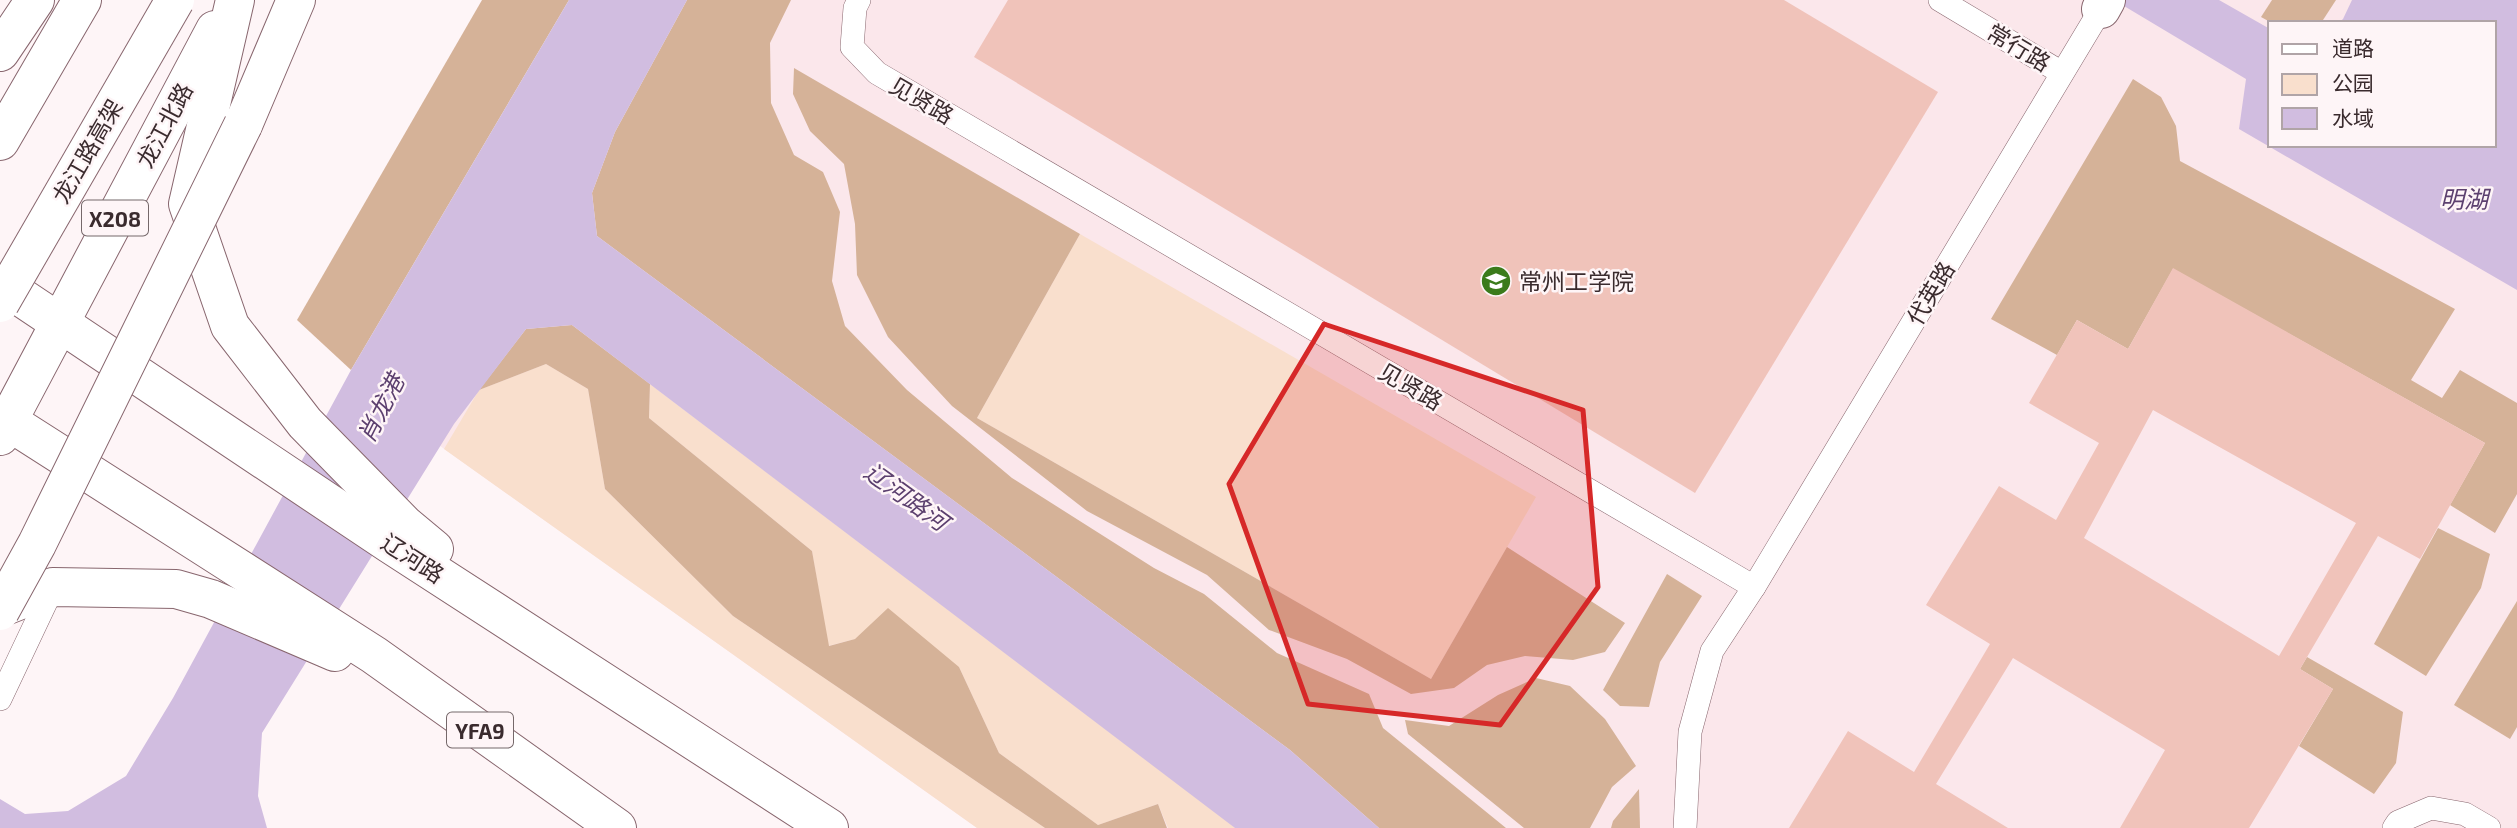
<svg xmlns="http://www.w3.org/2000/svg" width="2517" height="828" font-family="'Exo 2','Noto Sans SC',sans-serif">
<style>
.built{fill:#fbe7eb;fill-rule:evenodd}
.green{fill:#f9dfcd}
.forest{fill:#d5b298}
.water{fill:#d1bde0}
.building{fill:#f0c3ba;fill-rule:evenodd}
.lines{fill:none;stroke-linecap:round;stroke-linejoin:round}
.service-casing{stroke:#88666e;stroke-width:24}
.minor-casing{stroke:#88666e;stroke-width:40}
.primary-casing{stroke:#88666e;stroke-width:40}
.trunk-casing{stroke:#88666e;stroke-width:40}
.service{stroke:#fff;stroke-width:23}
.minor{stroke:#fff;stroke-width:38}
.primary{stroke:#fff;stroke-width:38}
.trunk{stroke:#fff;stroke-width:38}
.trunk-bridge-casing{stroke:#88666e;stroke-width:40;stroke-linecap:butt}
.trunk-bridge{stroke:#fff;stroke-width:38}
.marked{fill:#d62828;fill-opacity:0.2;stroke:#d62828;stroke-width:5;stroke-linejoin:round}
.labels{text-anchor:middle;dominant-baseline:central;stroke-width:5;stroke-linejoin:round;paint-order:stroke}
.shield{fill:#fef5f7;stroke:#75686a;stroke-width:2}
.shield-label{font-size:21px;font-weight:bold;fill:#3a2b2e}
.street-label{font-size:23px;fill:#3a2b2e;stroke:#fef5f7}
.poi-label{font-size:23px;fill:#3a2b2e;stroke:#fef5f7;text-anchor:start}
.water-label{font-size:24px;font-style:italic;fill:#5c406f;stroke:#fef5f7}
</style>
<rect width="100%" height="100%" fill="#fef5f7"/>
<path class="built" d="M634 0H2517V828H977L398 416ZM2270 23H2494V145H2270Z"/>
<g class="green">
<polygon points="1080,234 1536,497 1431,679 977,418"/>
<polygon points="546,364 588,389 605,489 733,616 1045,828 977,828 444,449 479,390"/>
<polygon points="650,384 1228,822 1235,828 1168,828 1158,804 1098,825 999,753 959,667 855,639 828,646 812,551 649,418"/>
</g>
<g class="forest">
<polygon points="482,0 569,0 351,370 297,320"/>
<polygon points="687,0 791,0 770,43 771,103 794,155 823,172 840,212 832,281 845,326 907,390 1012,478 1154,568 1204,594 1277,653 1369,694 1383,728 1506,828 1379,828 1290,750 597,236 592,193 615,132"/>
<polygon points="2272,0 2336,0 2323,20 2316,23 2272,23 2261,17"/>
<polygon points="794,68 1080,234 977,418 1431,679 1507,547 1625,623 1605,652 1573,660 1525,656 1487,665 1454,688 1411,694 1347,659 1269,630 1207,575 1087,511 952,406 888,337 857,275 855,224 844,164 810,131 793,94"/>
<polygon points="2133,79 2161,97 2176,126 2180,161 2455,309 2411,380 2442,398 2460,370 2517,403 2517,494 2495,533 2450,505 2485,443 2173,269 2128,349 2077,320 2057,355 1991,319"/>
<polygon points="572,325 650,384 649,418 812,551 829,646 855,639 888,608 959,667 999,753 1098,825 1158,804 1167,828 1045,828 733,616 605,489 588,389 546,364 479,390 526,329"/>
<polygon points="2438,528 2490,554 2481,588 2426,676 2374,644"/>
<polygon points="1667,574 1702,596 1660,662 1649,707 1620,706 1603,690"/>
<polygon points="2517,601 2517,727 2510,739 2454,705"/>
<polygon points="2307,657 2403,712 2396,763 2374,794 2299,746 2333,689 2300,669"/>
<polygon points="1536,678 1570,686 1605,719 1636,766 1612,787 1590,828 1524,828 1408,734 1405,720 1449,726 1498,695"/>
<polygon points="1639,789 1640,828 1611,828 1613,821"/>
</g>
<g class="water">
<polygon points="569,0 687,0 615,132 592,193 597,236 1290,750 1379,828 1235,828 572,325 526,329 454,424 262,733 258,796 267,828 0,828 0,799 25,814 68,811 126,776 173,698 351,370"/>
<polygon points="2114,0 2219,0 2270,29 2270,145 2494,145 2494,23 2338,23 2343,19 2352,0 2517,0 2517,290 2239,129 2246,79"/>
</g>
<g class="building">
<polygon points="1008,0 1784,0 1938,92 1695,493 974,57"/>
<path d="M2173 268 2485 443 2420 559 2378 536 2300 669 2333 689 2249 828H2120L2165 750 2013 658 1936 784 2008 828H1789L1848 731 1914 772 1990 644 1926 605 1999 486 2056 520 2099 443 2029 403 2077 320 2128 349ZM2153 410 2356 523 2279 656 2084 538Z"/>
</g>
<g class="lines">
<g class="service-casing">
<g id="service">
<polyline points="859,0 855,8 852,47 877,73 1754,587"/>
<polyline points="1940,0 2062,73"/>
<polyline points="0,699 53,587"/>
<polyline points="1685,828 1690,732 1712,651 1754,587 2101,9"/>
<polyline points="2394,828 2398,822 2431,808 2465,814 2489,828"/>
</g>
</g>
<g class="minor-casing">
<polyline id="minor" points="2101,9 2106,0"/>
</g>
<g class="primary-casing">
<g id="primary">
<polyline points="235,0 188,204 230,326 305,423 404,524 434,549"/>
<polyline points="0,52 35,0"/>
<polyline points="0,283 390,544 829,828"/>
<polyline points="0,416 374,655 617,828"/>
<polyline points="0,436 215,30"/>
<polyline points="0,608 53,587 176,589 211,599 335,652"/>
</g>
</g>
<g class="trunk-casing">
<g id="trunk">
<polyline points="243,125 296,0"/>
<polyline points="0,141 82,0"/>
</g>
</g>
<use href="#service" class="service"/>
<use href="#minor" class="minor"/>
<use href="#primary" class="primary"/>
<use href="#trunk" class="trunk"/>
<g class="trunk-bridge-casing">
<g id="trunk-bridge">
<polyline points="0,303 175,0"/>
<polyline points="0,611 37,544 243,125"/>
</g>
</g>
<use href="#trunk-bridge" class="trunk-bridge"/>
</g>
<path class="marked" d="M1324 324 1583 410 1598 587 1500 725 1308 704 1229 484Z"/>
<defs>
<g id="university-disc" transform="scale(1.575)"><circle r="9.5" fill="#3b7b1b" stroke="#fef5f7"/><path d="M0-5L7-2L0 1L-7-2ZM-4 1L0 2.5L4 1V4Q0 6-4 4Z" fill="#fff"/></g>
</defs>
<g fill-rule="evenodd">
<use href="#university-disc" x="1496" y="281"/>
</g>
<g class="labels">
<g class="shield">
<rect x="82" y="200.5" width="66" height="35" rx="5"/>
<rect x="447" y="712.5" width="66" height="35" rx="5"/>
</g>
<g class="shield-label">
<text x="115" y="218">X208</text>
<text x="480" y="730">YFA9</text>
</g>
<g class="street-label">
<text transform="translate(2019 47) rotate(31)">常行路</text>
<text transform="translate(922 100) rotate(30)">见贤路</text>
<text transform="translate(164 125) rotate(-62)">龙江北路</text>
<text transform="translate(87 151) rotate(-60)">龙江路高架</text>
<text transform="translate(1930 293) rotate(-59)">代英路</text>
<text transform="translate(1411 386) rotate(30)">见贤路</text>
<text transform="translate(413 558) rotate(33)">辽河路</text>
</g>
<g class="poi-label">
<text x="1519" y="281">常州工学院</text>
</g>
<g class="water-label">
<text x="2464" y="198">明湖</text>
<text transform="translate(380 408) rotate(-63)">肖龙港</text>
<text transform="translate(907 496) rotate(36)">辽河路河</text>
</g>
</g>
<rect x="2268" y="21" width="228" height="126" fill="#fef5f7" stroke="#b0a4a7" stroke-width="2"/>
<rect x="2282" y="44" width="35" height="10" fill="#ffffff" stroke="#b0a4a7" stroke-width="2"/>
<text x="2332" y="56" font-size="21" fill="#3a2b2e">道路</text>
<rect x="2282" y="74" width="35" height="21" fill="#f9dfcd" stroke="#b0a4a7" stroke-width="2"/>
<text x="2332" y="91" font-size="21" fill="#3a2b2e">公园</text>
<rect x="2282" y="108" width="35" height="21" fill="#d1bde0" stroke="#b0a4a7" stroke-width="2"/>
<text x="2332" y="126" font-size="21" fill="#3a2b2e">水域</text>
</svg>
